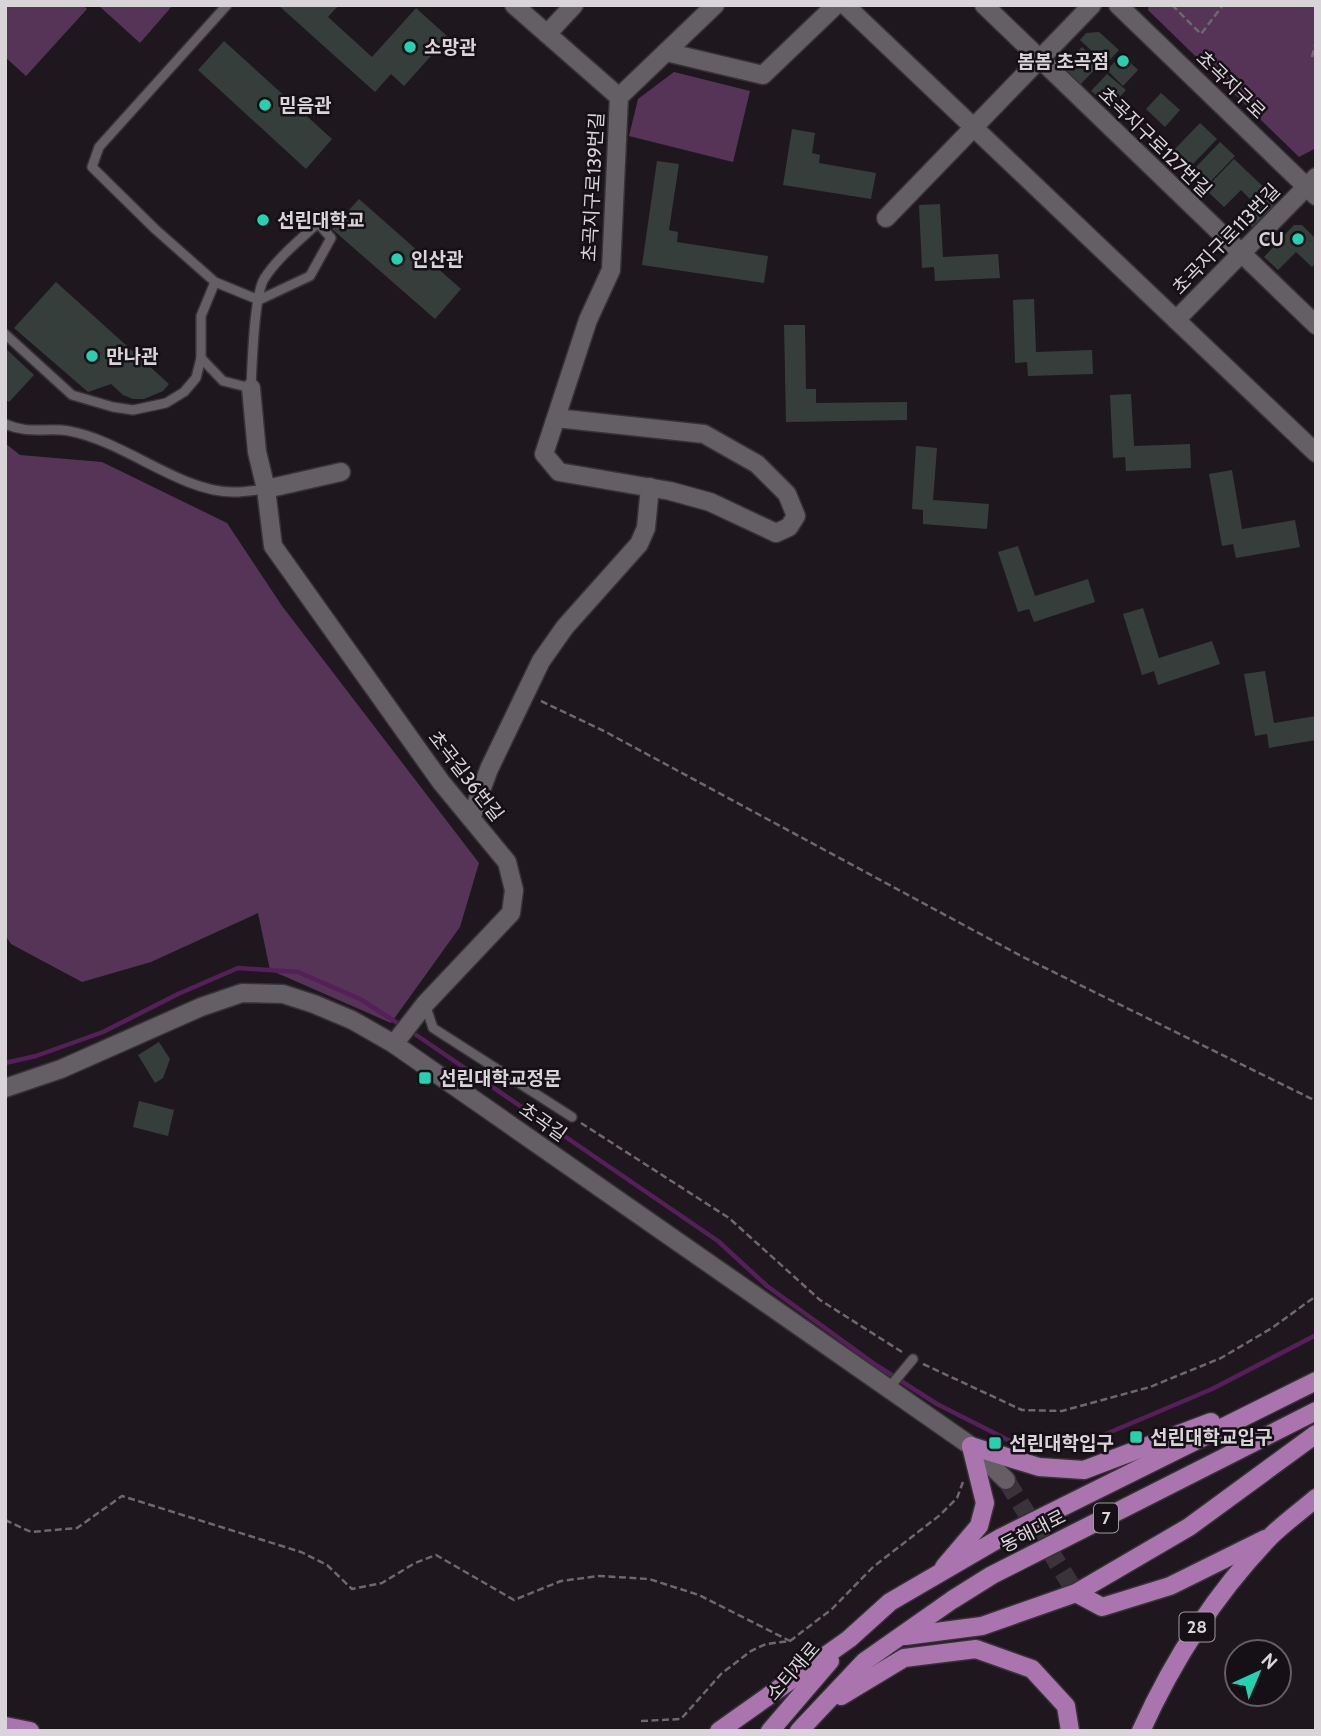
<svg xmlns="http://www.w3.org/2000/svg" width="1321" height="1736" font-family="Cabin,'Noto Sans KR',sans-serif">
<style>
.green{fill:#553458}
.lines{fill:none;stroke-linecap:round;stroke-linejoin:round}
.stream{stroke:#551f59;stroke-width:4.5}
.building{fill:#353e3b}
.tertiary-tunnel{stroke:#3a343a;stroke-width:18;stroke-dasharray:18 9;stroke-linecap:butt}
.service-casing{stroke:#363236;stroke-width:12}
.minor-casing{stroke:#363236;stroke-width:21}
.tertiary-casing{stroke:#363236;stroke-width:21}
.primary-casing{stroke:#363236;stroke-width:21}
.path{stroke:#6d686d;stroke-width:2.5;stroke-dasharray:7 3.5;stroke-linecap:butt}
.service{stroke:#645e65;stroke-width:9}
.minor{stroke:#645e65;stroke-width:18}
.tertiary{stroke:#645e65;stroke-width:18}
.primary{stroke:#aa74ae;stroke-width:18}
.poi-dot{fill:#1fd5b0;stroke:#151015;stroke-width:2.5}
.labels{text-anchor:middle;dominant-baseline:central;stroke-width:5;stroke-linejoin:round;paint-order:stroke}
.shield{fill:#151015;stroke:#9e999e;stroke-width:2}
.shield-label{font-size:18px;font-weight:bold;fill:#d8d4d8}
.poi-label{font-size:19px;font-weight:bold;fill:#d8d4d8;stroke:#151015;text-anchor:start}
.street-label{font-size:19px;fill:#d8d4d8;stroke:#151015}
</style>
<rect width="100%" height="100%" fill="#1e181e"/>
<g class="green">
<polygon points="5,5 83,5 87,9 26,76 5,57"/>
<polygon points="98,5 173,5 140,43"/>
<polygon points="1149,5 1316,5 1316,148 1299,157 1148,10"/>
<polygon points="674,72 750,91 733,162 629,136 638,99"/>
<polygon points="5,443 20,455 102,462 227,523 282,606 479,863 460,927 391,1023 270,970 258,913 151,962 82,982 11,944 5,935"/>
</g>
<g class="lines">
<g class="stream">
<polyline points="409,1030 718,1241 767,1286 876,1365 937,1404 1018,1445 1094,1439 1212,1389 1316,1335"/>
<polyline points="5,1063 36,1056 103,1032 178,994 238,968 298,972 360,999 402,1026"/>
</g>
</g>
<g class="building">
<polygon points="278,5 339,5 328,17 372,57 416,8 448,37 404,86 391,74 375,92"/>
<polygon points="1099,32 1119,50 1106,64 1080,40 1086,33"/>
<polygon points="224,41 332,139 306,169 198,70"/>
<polygon points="1082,47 1100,64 1079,86 1061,69"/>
<polygon points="1122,54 1138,70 1123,86 1107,70"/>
<polygon points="1107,74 1126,90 1111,107 1091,91"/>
<polygon points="1161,93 1180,110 1165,127 1146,109"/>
<polygon points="1200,123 1217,139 1191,166 1174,150"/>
<polygon points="792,129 815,133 812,153 820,155 819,163 876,173 871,199 783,185"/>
<polygon points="1220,142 1235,156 1210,182 1195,168"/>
<polygon points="1234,159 1274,197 1275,206 1254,229 1240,216 1253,202 1241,190 1224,207 1205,189"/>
<polygon points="657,161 679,164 669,230 678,232 677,242 768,256 764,283 642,265"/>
<polygon points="359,199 461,289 435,319 332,229"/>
<polygon points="940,204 943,257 998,254 1000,278 935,281 934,267 922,268 919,205"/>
<polygon points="1294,225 1302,225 1316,239 1316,263 1312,267 1296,252 1278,270 1264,257"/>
<polygon points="56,282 169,384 163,391 144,399 133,399 123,395 111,384 88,392 14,328"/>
<polygon points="1034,299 1036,352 1092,350 1093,374 1028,376 1027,362 1015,363 1013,300"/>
<polygon points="784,325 805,325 806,389 816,389 816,403 907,402 907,420 786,422"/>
<polygon points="5,348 34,375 9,402 5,399"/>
<polygon points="1131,394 1134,446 1190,444 1191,468 1126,471 1125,457 1113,458 1110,395"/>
<polygon points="916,446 937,448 933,500 989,504 987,529 923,524 923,510 912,509"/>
<polygon points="1232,470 1242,529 1295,520 1300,547 1236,558 1233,544 1222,546 1209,474"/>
<polygon points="1018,546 1035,596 1088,579 1095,602 1034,622 1029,609 1018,612 998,552"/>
<polygon points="1143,608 1159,658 1212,641 1220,664 1158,685 1154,671 1142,675 1123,614"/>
<polygon points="1265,671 1274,723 1316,716 1316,740 1269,748 1267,734 1255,736 1244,674"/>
<polygon points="159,1042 170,1059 163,1078 155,1083 138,1055"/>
<polygon points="139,1101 174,1110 168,1136 133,1127"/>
</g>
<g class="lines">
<polyline class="tertiary-tunnel" points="1006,1480 1076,1593"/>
<g class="service-casing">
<g id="service">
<path d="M215 282 201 316V358L223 381 251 388C252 365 254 296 264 279 277 258 300 240 318 223L331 238 310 276 259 300 215 282 155 229 92 167 99 147 227 5"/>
<polyline points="5,334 72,395 113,407 133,410 166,403 184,392 196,378 201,358"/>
<path d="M5 424C31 435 45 427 69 431 124 441 182 493 234 492 245 492 256 490 266 489"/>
<polyline points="425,1004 433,1028 572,1117"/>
<polyline points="888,1389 913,1359"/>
</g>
</g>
<g class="minor-casing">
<g id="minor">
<polyline points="514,5 619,97"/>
<polyline points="845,5 1316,453"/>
<polyline points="984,5 1316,325"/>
<polyline points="547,34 574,5"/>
<polyline points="666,52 763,75 836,5"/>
<polyline points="886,218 1092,5"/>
<polyline points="1176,320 1316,177"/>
<polyline points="251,388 257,452 266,489 273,546 441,782 507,862 514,890 511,913 425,1004 394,1044"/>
<polyline points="556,418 704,434 757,464 787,494 796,516 789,527 776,533 710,502 670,491 559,472 544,454 588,320 611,270 619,97 715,5"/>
<polyline points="266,489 341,472"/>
<polyline points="471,818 489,769 541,661 565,627 639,544 646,528 650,487"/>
</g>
</g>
<g class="tertiary-casing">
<g id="tertiary">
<polyline points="1118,5 1316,196"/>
<polyline points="5,1088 61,1069 201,1007 242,993 283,994 314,1004 352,1020 394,1044 971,1446 1006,1480"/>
</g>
</g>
<g class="primary-casing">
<g id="primary">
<polyline points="971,1446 1039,1467 1084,1470 1211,1422"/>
<polyline points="944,1567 979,1526 985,1503 971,1446"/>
<polyline points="1076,1593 1102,1607 1170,1586 1265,1539"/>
<polyline points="905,1636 982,1626 1076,1593 1189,1527 1316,1434"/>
<polyline points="841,1696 904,1658 976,1649 1032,1669 1066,1706 1070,1731"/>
<polyline points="5,1726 30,1731"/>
<polyline points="719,1731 849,1639 890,1602 1000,1538 1316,1381"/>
<polyline points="770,1731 830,1661"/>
<polyline points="799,1731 865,1661 952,1600 992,1575 1316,1411"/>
<path d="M1141 1731C1173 1660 1216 1593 1270 1537 1284 1523 1301 1511 1316 1498"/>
</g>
</g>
<g class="path">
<polyline points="1172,5 1201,34 1223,5"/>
<polyline points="1312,57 1316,41"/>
<polyline points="541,701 604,731 1023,957 1316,1101"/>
<polyline points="581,1123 729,1218 820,1300 902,1352"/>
<polyline points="923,1364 1022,1410 1062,1411 1150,1387 1221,1358 1272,1328 1316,1296"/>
<polyline points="5,1520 31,1532 77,1528 122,1496 301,1552 327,1565 352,1589 382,1583 415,1563 436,1555 514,1600 561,1581 599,1576 649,1579 699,1595 790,1641"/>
<polyline points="641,1721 681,1719 721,1674 751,1651 766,1644 790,1641 832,1609 873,1567 940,1515 957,1498 963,1482"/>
</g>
<use href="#service" class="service"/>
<use href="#minor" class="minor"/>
<use href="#tertiary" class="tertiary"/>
<use href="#primary" class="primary"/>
</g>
<g class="poi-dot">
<circle cx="410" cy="47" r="7"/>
<circle cx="1123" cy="61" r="7"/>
<circle cx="265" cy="105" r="7"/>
<circle cx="263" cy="220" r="7"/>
<circle cx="1298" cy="239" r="7"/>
<circle cx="397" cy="259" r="7"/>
<circle cx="92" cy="356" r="7"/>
<rect x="418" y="1071" width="14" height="14" rx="3.5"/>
<rect x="1129" y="1430" width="14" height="14" rx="3.5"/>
<rect x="988" y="1436" width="14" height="14" rx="3.5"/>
</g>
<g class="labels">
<g class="shield">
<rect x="1094" y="1503.5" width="24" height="29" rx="5"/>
<rect x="1179.5" y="1612.5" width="35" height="29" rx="5"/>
</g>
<g class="shield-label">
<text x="1106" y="1518">7</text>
<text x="1197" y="1627">28</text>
</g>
<g class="poi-label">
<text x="424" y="47">소망관</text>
<text x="1109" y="61" text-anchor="end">봄봄 초곡점</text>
<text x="279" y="105">믿음관</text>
<text x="277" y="220">선린대학교</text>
<text x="1284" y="239" text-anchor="end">CU</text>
<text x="411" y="259">인산관</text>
<text x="106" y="356">만나관</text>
<text x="439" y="1078">선린대학교정문</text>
<text x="1150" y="1437">선린대학교입구</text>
<text x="1009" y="1443">선린대학입구</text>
</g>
<g class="street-label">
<text transform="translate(1231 85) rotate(44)">초곡지구로</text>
<text transform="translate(1155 142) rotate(44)">초곡지구로127번길</text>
<text transform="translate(593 187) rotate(-87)">초곡지구로139번길</text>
<text transform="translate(1226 239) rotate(-46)">초곡지구로113번길</text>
<text transform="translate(466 776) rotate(52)">초곡길36번길</text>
<text transform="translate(543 1122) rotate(35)">초곡길</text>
<text transform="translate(1033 1531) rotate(-27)">동해대로</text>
<text transform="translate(793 1671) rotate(-49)">소티재로</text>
</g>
</g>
<rect width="1321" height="1736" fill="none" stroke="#d8d4d8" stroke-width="14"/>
<g transform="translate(1258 1673) rotate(44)"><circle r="33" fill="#151015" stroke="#635e63" stroke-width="2"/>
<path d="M0-5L12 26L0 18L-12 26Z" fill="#1fd5b0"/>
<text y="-10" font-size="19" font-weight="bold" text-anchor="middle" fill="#d8d4d8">N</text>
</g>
</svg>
